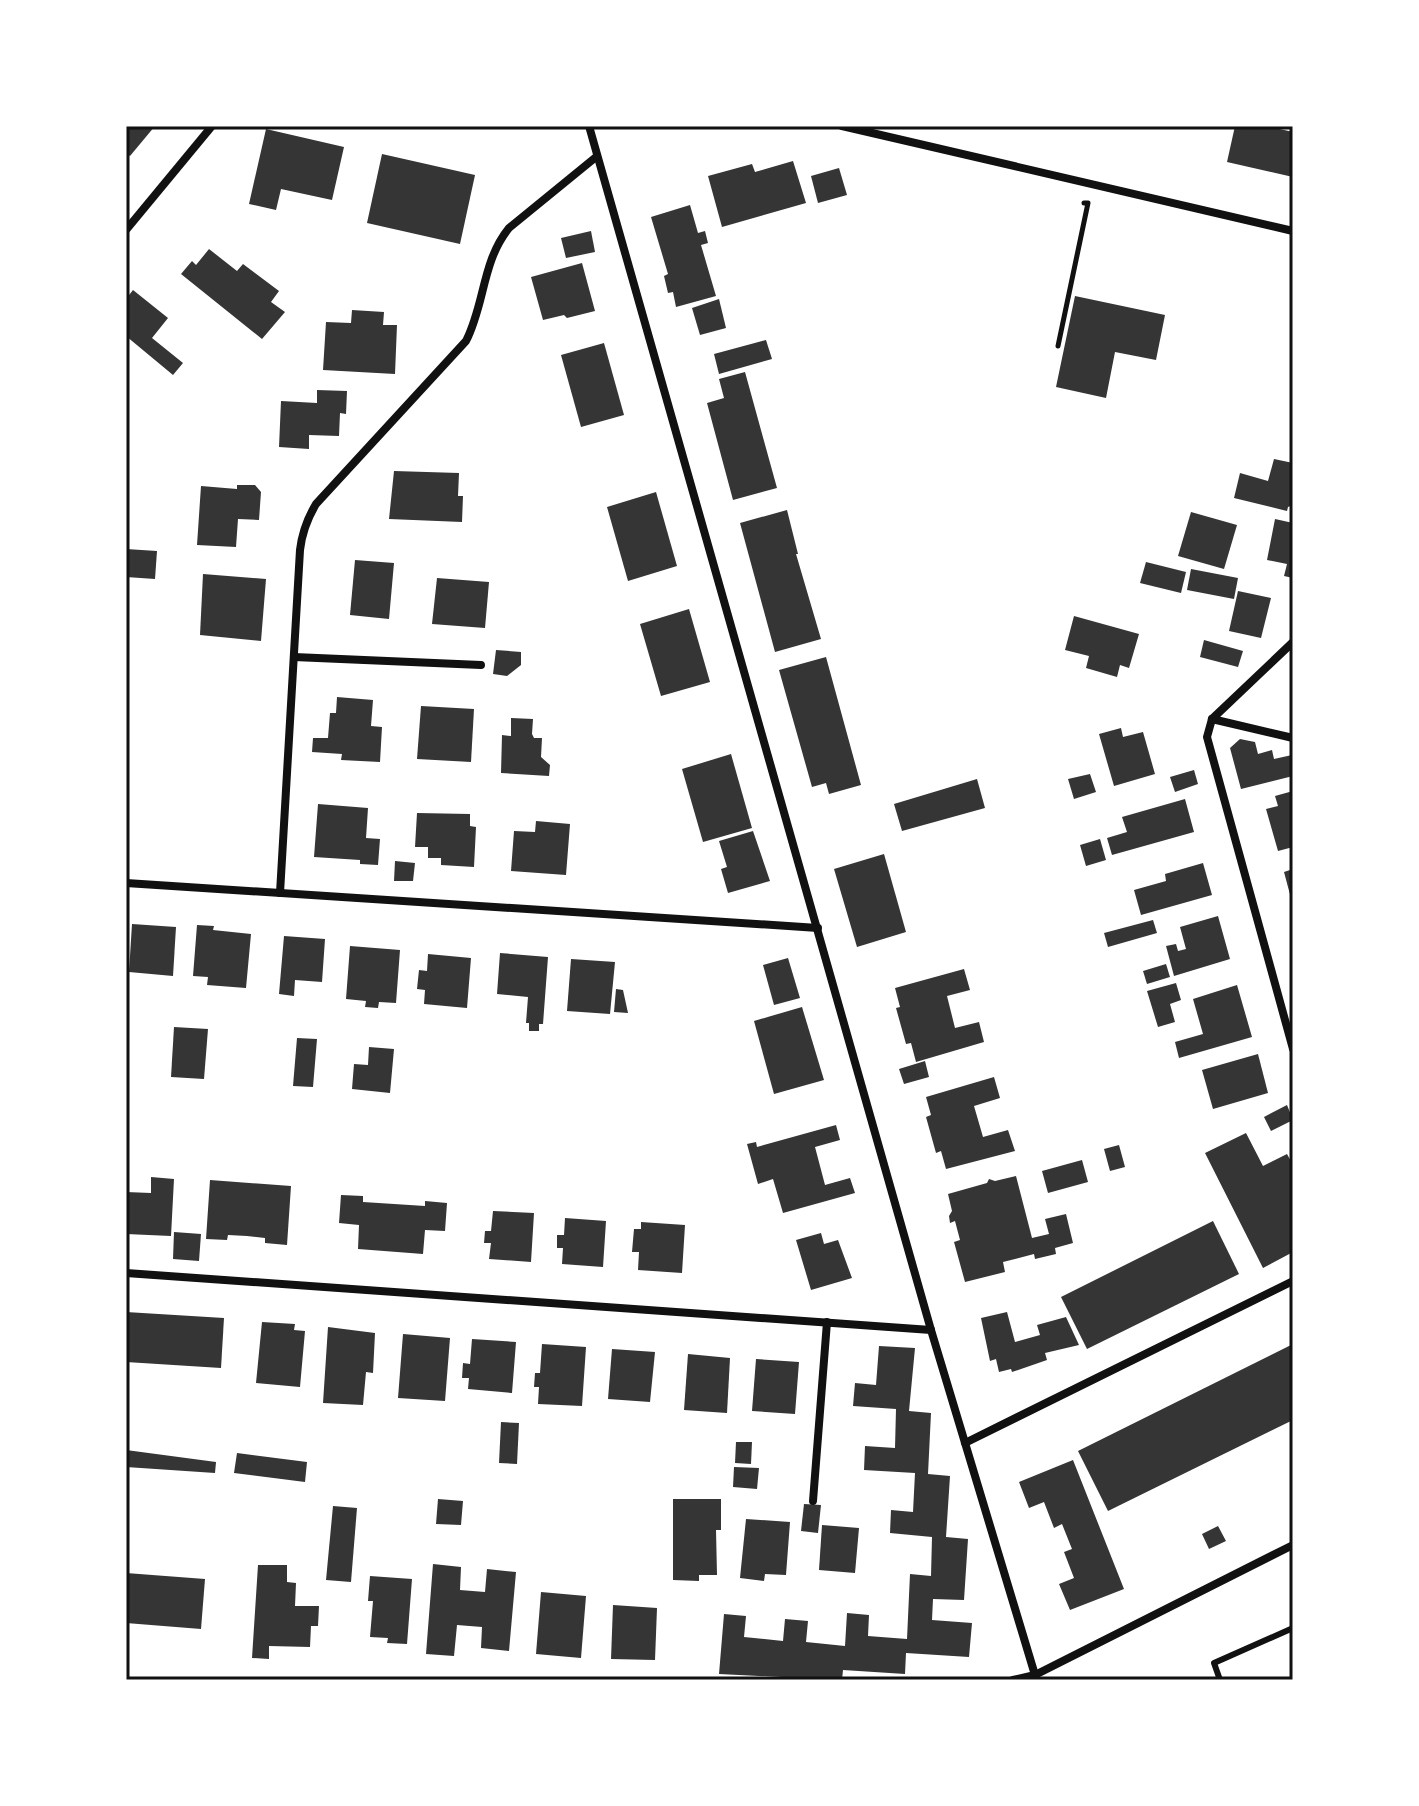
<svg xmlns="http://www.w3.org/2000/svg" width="1419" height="1806" font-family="'Open Sans',sans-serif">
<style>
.building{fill:#353535}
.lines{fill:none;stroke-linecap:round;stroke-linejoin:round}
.path{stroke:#111;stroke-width:5}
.service{stroke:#111;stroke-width:6}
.minor{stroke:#111;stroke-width:8}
.neatline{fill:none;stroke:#111;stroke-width:3}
</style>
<rect width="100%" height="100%" fill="#fff"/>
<g class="building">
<polygon points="126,126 155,126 130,156 126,153"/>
<polygon points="1235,126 1267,126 1293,132 1293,177 1227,162"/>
<polygon points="266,129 344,147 332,200 281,189 276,210 249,204"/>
<polygon points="382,154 475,175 460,244 367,223"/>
<polygon points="793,161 806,203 722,227 708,176 752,164 755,172"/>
<polygon points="839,168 847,195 818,203 811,176"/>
<polygon points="690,205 698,233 705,231 708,243 701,245 716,296 676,307 673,292 668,293 664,276 668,274 651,217"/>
<polygon points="591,231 595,252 566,258 561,238"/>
<polygon points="209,249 237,271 243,264 279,291 271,302 285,312 262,339 181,274 192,261 196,265"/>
<polygon points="582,263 595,311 567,318 564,315 543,320 531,277"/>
<polygon points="133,290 168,318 152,338 183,363 173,375 126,336 126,299"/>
<polygon points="1075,296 1165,315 1156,360 1115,352 1106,398 1056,387"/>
<polygon points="719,299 726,328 700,335 692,308"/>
<polygon points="352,310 384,312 383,325 397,325 395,374 323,370 326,322 351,323"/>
<polygon points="766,340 772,359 719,374 714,354"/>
<polygon points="604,343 624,415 581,427 561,355"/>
<polygon points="745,372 777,488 733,500 707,403 724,398 719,379"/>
<polygon points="317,390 347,391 346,414 340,413 339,436 309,435 309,449 279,447 281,401 317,403"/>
<polygon points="1274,459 1293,463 1293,505 1288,507 1287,511 1234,498 1240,473 1268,481"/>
<polygon points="394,471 459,473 458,496 463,496 462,522 389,519"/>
<polygon points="237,485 255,485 261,492 259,520 238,519 236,547 197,545 201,486 237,489"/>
<polygon points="656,492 677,566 628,581 607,507"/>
<polygon points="787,510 798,554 796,554 821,639 775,652 740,523"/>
<polygon points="1191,512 1237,525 1224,569 1178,556"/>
<polygon points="1275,519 1293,523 1293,578 1284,576 1287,564 1267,560"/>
<polygon points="126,549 157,551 155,579 126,577"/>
<polygon points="355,560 394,563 389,619 350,615"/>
<polygon points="1146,562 1186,572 1181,593 1140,583"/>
<polygon points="1191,569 1238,578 1234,599 1187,590"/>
<polygon points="203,574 266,579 261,641 200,635"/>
<polygon points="437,578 489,582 485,628 432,624"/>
<polygon points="1238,591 1271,598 1261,638 1229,631"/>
<polygon points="689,609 710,682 661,696 640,624"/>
<polygon points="1074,616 1139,634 1129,668 1120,665 1117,677 1086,668 1089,656 1065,650"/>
<polygon points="1204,640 1243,651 1238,667 1200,657"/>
<polygon points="496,650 521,652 521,665 507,676 493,674"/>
<polygon points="826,657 861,785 829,794 826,783 812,787 779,670"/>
<polygon points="337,697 373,700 371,726 382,727 380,762 341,760 342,754 312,752 313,738 328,738 330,713 336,713"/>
<polygon points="421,706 474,709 471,762 417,759"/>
<polygon points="511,718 533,719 532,734 534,738 542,738 541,757 550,765 549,776 501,773 502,735 511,736"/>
<polygon points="1121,728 1123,737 1143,732 1155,774 1114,786 1099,734"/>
<polygon points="1240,739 1255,742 1258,754 1272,750 1274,759 1292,755 1293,776 1241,789 1230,748"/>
<polygon points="731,754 752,828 703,842 682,769"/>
<polygon points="1194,770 1198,784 1175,792 1170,777"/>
<polygon points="1090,774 1096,792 1074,799 1068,779"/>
<polygon points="977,779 985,808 902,831 894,804"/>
<polygon points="1293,791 1293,847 1278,851 1266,809 1278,806 1275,796"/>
<polygon points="1185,799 1194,832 1112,855 1107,838 1127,832 1122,817"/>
<polygon points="318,804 368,808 366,838 380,839 378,865 360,864 360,860 314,857"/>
<polygon points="417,813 470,814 470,826 476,827 474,867 441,865 441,858 428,858 428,847 415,847"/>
<polygon points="536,821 570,824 566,875 511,871 514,831 535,832"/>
<polygon points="753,831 770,881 728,893 721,869 727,867 719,841"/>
<polygon points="1100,839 1106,860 1086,866 1080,845"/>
<polygon points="884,854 906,932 857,947 834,869"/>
<polygon points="395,861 415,863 413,881 394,881"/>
<polygon points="1203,863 1212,895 1141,915 1134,890 1166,881 1165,874"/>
<polygon points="1293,869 1293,902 1292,902 1284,872"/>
<polygon points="1218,916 1230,959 1174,976 1166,946 1176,944 1178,951 1186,949 1180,927"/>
<polygon points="1153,920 1157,933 1108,947 1104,933"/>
<polygon points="132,924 176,927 173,976 129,972"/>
<polygon points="197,925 214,926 213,930 251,934 246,988 207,985 208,977 193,976"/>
<polygon points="284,936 325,939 322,982 295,980 294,996 279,994"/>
<polygon points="350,946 400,950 396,1003 379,1002 378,1008 365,1007 366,1001 346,999"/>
<polygon points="500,953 548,957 543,1024 539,1024 539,1031 529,1031 529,1023 526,1023 528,997 497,994"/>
<polygon points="428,954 471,958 467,1008 424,1004 425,990 417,989 419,970 427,971"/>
<polygon points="788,958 800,998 774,1005 763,965"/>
<polygon points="571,959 615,962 610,1014 567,1011"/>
<polygon points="1166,964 1170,977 1147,984 1143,971"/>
<polygon points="964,969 970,990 947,996 955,1028 979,1022 984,1042 916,1062 911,1043 906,1044 896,1008 900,1007 895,988"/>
<polygon points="1176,983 1181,1000 1170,1004 1175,1022 1158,1027 1147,991"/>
<polygon points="1237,985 1252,1037 1179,1058 1175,1042 1203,1034 1193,999"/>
<polygon points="616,989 623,990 628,1013 614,1012"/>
<polygon points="802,1007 824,1080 774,1094 754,1021"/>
<polygon points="174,1027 208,1029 204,1079 171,1077"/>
<polygon points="297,1038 317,1039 313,1087 293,1086"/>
<polygon points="369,1047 394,1049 390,1093 352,1089 354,1064 368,1065"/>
<polygon points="1258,1054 1268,1093 1213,1109 1202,1070"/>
<polygon points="925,1061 929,1077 904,1084 899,1069"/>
<polygon points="994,1077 1000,1098 974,1106 983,1137 1008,1130 1015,1151 946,1169 941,1151 936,1153 926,1117 931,1115 926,1097"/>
<polygon points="1287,1105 1293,1120 1271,1131 1264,1117"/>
<polygon points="836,1125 840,1140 815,1147 825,1185 850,1178 855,1193 783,1213 773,1179 758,1184 747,1144 756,1142 757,1147"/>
<polygon points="1246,1133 1263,1166 1287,1154 1293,1165 1293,1252 1263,1268 1205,1153"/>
<polygon points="1119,1145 1125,1167 1110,1171 1104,1149"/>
<polygon points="1082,1160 1088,1182 1048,1193 1042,1171"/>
<polygon points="1016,1176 1032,1238 1049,1234 1045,1219 1066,1214 1073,1243 1055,1248 1056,1254 1035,1259 1034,1254 1003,1262 1005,1272 965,1282 954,1242 960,1240 955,1221 950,1223 949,1216 952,1211 948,1194 987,1183 989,1179 995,1181"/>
<polygon points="151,1177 174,1179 171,1236 126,1234 126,1192 151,1193"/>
<polygon points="210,1180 291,1186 287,1245 265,1243 265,1238 247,1236 228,1235 227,1240 206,1239"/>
<polygon points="341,1195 363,1196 363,1202 425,1206 425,1201 447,1203 445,1231 425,1230 423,1254 358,1249 359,1225 339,1223"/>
<polygon points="493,1211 534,1213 531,1262 489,1259 491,1243 484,1243 485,1231 491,1231"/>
<polygon points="565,1218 606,1221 603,1267 562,1264 563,1248 557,1248 557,1235 564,1235"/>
<polygon points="1213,1221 1239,1274 1087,1349 1061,1297"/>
<polygon points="641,1222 685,1225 682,1273 638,1270 639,1252 632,1252 634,1229 641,1229"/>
<polygon points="174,1232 201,1234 199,1261 173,1259"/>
<polygon points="821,1233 824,1244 838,1240 852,1278 811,1290 796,1240"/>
<polygon points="126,1312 224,1318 221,1368 126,1362"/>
<polygon points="1007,1312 1015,1342 1040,1335 1037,1325 1066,1317 1079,1345 1045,1353 1047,1360 1012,1372 1011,1369 999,1372 996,1359 990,1361 981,1318"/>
<polygon points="262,1322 295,1324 294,1330 305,1331 300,1387 256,1383"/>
<polygon points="328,1327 375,1333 373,1373 366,1372 363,1405 323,1403"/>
<polygon points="403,1334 450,1338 445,1401 398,1398"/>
<polygon points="472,1339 516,1342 512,1393 468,1389 469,1378 462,1378 463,1363 470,1364"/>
<polygon points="542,1344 586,1347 582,1406 538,1404 539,1387 534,1387 535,1373 540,1373"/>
<polygon points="1293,1344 1293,1420 1108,1511 1078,1451"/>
<polygon points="879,1346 915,1348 909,1411 931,1413 928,1474 950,1476 946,1537 968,1539 964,1600 933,1599 932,1620 972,1623 969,1657 906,1653 905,1674 843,1670 842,1680 719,1674 724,1614 746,1616 744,1637 783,1641 785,1619 808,1621 806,1642 845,1646 847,1613 869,1615 868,1636 907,1639 910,1574 931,1576 932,1537 890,1533 891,1510 913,1512 915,1473 864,1470 865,1446 895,1448 896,1409 853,1406 855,1383 876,1385"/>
<polygon points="612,1349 655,1352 650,1402 608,1399"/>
<polygon points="688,1354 730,1358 727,1413 684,1410"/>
<polygon points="756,1359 799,1362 795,1414 752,1411"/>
<polygon points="501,1422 519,1423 517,1464 499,1463"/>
<polygon points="736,1442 752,1442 751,1464 735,1463"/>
<polygon points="126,1450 216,1462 215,1473 126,1467"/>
<polygon points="237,1453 307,1462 305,1482 234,1473"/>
<polygon points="1073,1460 1124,1589 1070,1610 1059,1584 1074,1578 1064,1552 1072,1549 1062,1524 1054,1528 1044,1502 1029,1508 1019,1482"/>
<polygon points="734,1467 759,1468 757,1489 733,1487"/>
<polygon points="438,1499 463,1501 461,1525 436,1524"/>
<polygon points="673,1499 721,1499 721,1530 716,1530 717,1575 699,1575 699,1581 673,1580"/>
<polygon points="804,1504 821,1505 818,1533 801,1531"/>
<polygon points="333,1506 357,1508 351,1582 326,1580"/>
<polygon points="746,1519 790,1522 786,1575 765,1574 764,1581 740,1578"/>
<polygon points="822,1525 859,1528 855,1573 819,1570"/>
<polygon points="1218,1526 1226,1541 1209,1549 1202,1534"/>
<polygon points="433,1564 461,1567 460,1590 485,1592 487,1569 516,1572 509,1651 481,1648 482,1627 457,1625 454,1656 426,1654"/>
<polygon points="258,1565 287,1565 287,1582 296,1583 295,1606 319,1606 318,1626 311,1626 310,1647 269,1646 269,1659 252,1658"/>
<polygon points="126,1573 205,1579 201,1629 126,1623"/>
<polygon points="370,1576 412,1579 407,1644 387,1643 388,1638 370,1637 373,1601 368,1601"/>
<polygon points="541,1592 586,1596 581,1658 536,1654"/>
<polygon points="613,1605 657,1608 655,1660 611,1659"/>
</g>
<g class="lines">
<polyline class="path" points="1058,346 1088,203 1084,203"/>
<polyline class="service" points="1220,1680 1214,1663 1293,1628"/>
<g class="minor">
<polyline points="589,126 931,1330 1035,1675"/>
<polyline points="842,126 1293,231"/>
<polyline points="126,230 212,126"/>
<polyline points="294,657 481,665"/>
<polyline points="1212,719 1207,737 1293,1049"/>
<polyline points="1212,719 1293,642"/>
<polyline points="1212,719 1293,738"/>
<polyline points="126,883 818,928"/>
<path d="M280 893 300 550C302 533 307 519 316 504L466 341C485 304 482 261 509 228L596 157"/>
<polyline points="126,1273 931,1330"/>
<polyline points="965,1443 1293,1281"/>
<polyline points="813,1501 827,1322"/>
<polyline points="1013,1680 1035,1675 1293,1545"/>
</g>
</g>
<rect width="1419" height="1806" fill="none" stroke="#ffffff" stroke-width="256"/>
<rect x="128" y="128" width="1163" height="1550" class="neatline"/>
</svg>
